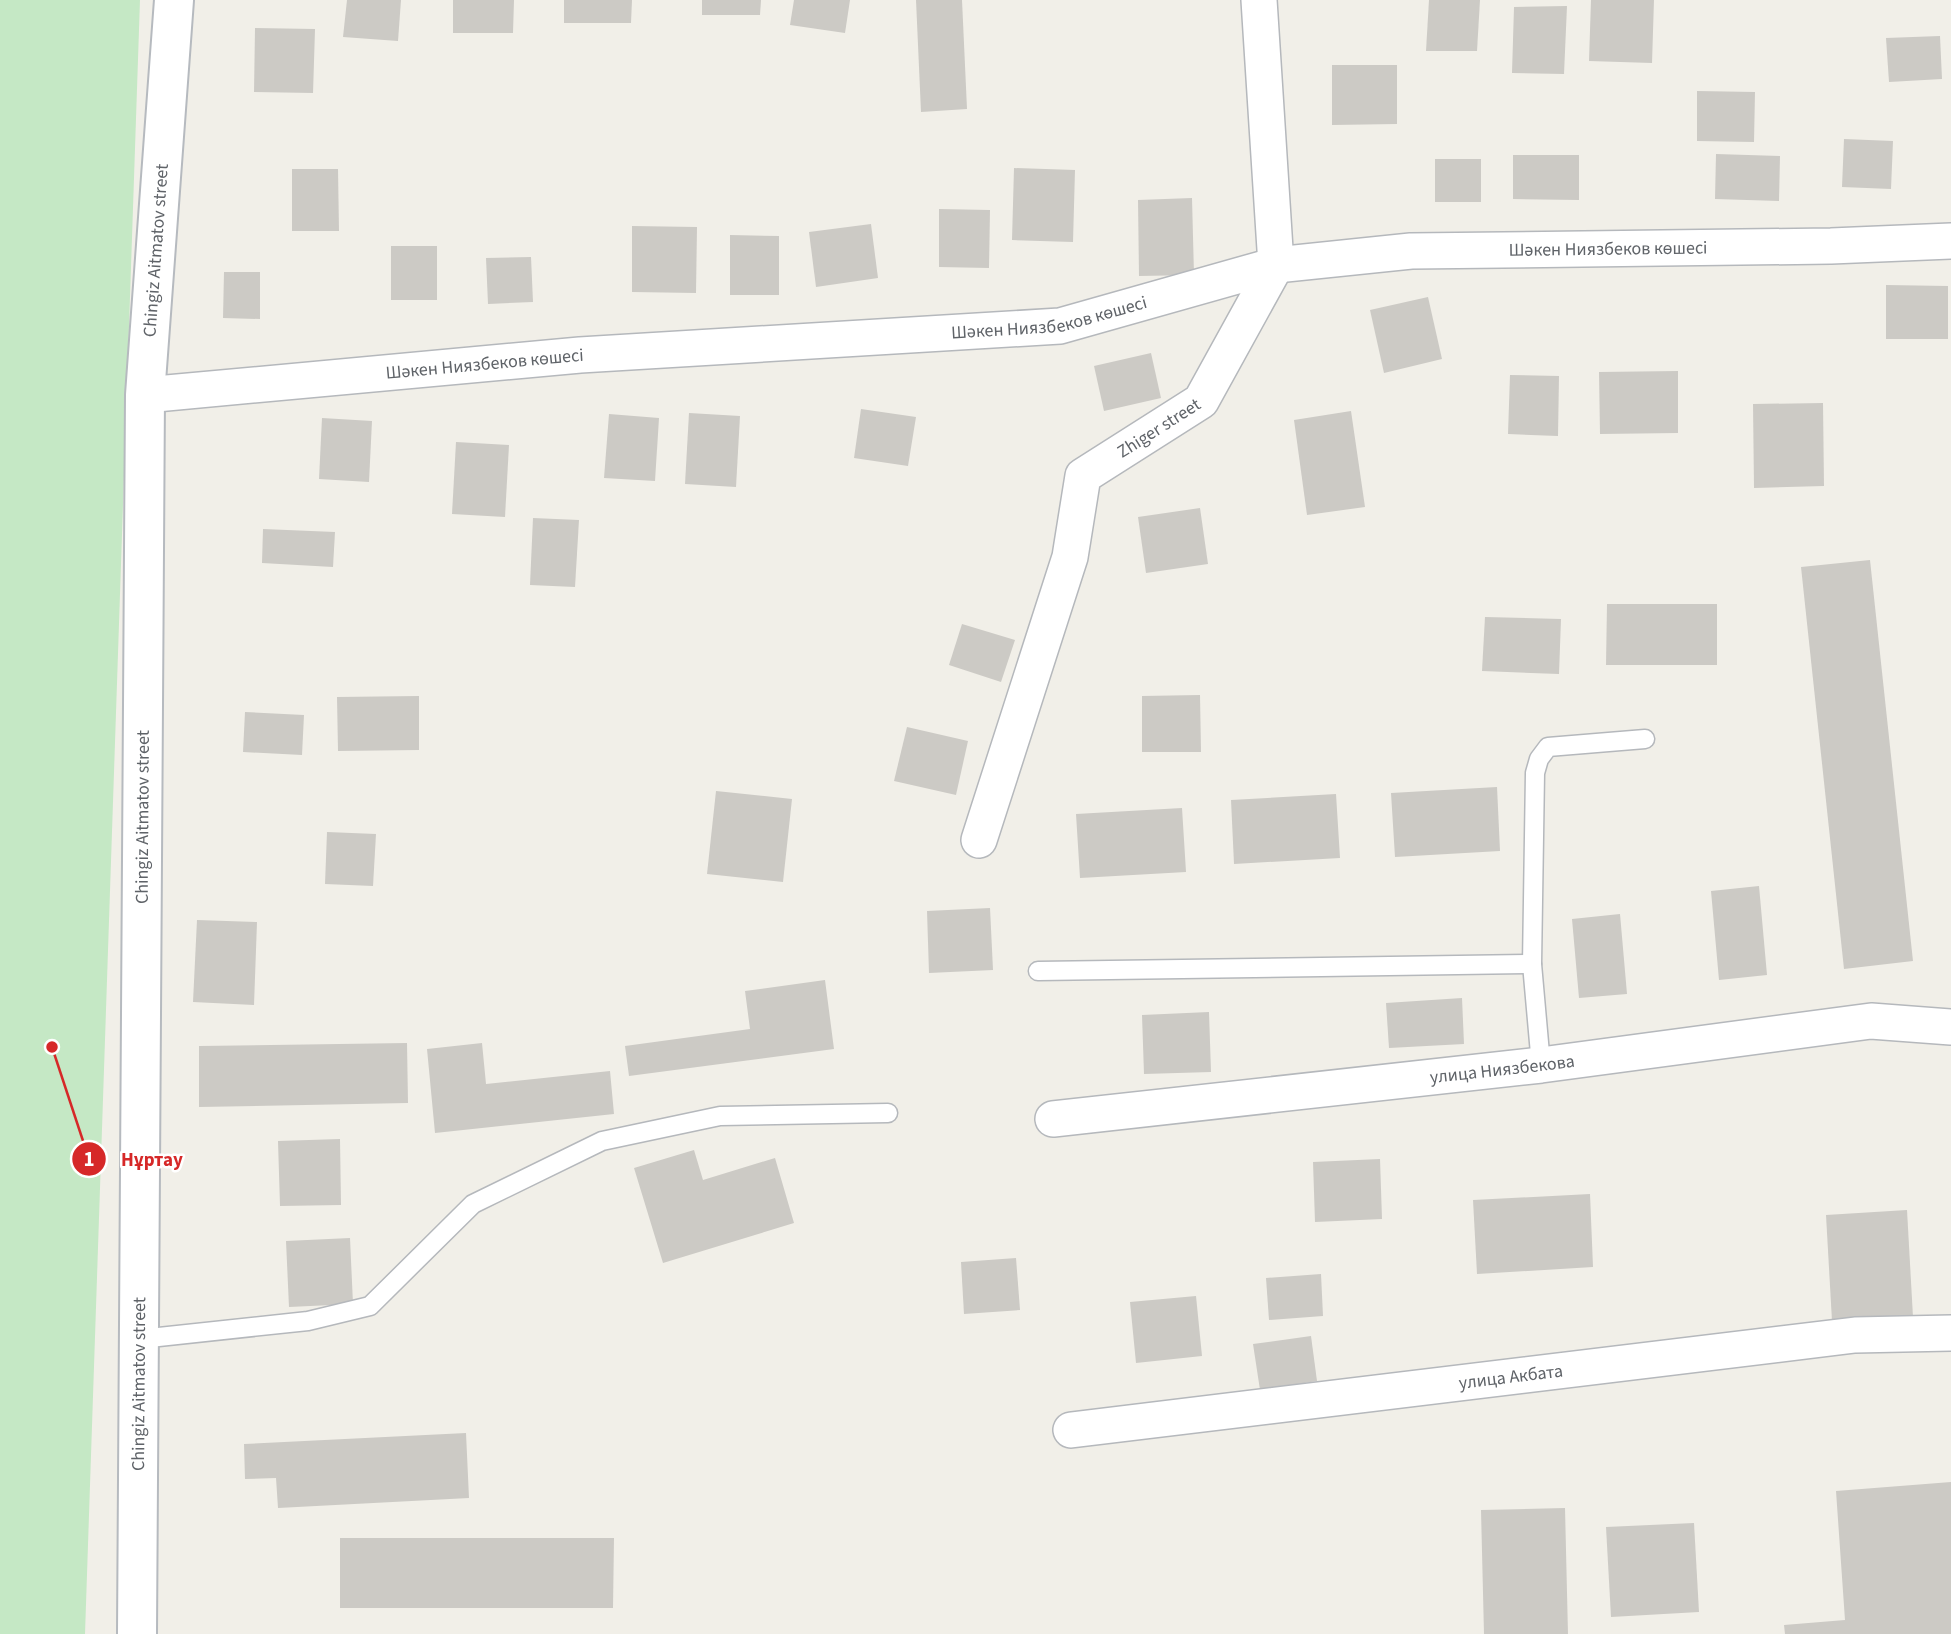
<svg xmlns="http://www.w3.org/2000/svg" width="1951" height="1634" font-family="'Source Sans 3',sans-serif">
<style>
.green{fill:#c5e8c5}
.building{fill:#cccac5}
.lines{fill:none;stroke-linecap:round;stroke-linejoin:round}
.service-casing{stroke:#b5b8bc;stroke-width:21}
.minor-casing{stroke:#b5b8bc;stroke-width:38}
.secondary-casing{stroke:#b6babf;stroke-width:42}
.service{stroke:#fff;stroke-width:18}
.minor{stroke:#fff;stroke-width:35}
.secondary{stroke:#fff;stroke-width:38}
.labels{text-anchor:middle;dominant-baseline:central;stroke-width:5;stroke-linejoin:round;paint-order:stroke}
.street-label{font-size:18px;fill:#5f6368;stroke:#fff}
.leader{fill:none;stroke:#d62828;stroke-width:2.5}
.callout-dot{fill:#d62828;stroke:#fff;stroke-width:2.5}
.mark-label{font-size:21px;text-anchor:middle;font-weight:bold;fill:#fff}
.callout-label{font-size:19px;text-anchor:middle;font-weight:bold;fill:#d62828;stroke:#fff;stroke-width:5;stroke-linejoin:round;paint-order:stroke}
</style>
<rect width="100%" height="100%" fill="#f1efe8"/>
<polygon class="green" points="0,0 140,0 85,1634 0,1634"/>
<g class="building">
<polygon points="347,0 401,0 398,41 343,37"/>
<polygon points="453,0 514,0 513,33 453,33"/>
<polygon points="564,0 632,0 631,23 564,23"/>
<polygon points="702,0 761,0 760,15 702,15"/>
<polygon points="794,0 850,0 845,33 790,25"/>
<polygon points="916,0 962,0 967,109 921,112"/>
<polygon points="1429,0 1480,0 1477,51 1426,51"/>
<polygon points="1591,0 1654,0 1652,63 1589,61"/>
<polygon points="1567,6 1564,74 1512,73 1514,7"/>
<polygon points="255,28 315,29 313,93 254,92"/>
<polygon points="1940,36 1942,79 1889,82 1886,38"/>
<polygon points="1332,65 1397,65 1397,124 1332,125"/>
<polygon points="1697,91 1755,92 1754,142 1697,141"/>
<polygon points="1844,139 1893,141 1891,189 1842,187"/>
<polygon points="1716,154 1780,156 1779,201 1715,199"/>
<polygon points="1513,155 1579,155 1579,200 1513,199"/>
<rect x="1435" y="159" width="46" height="43"/>
<polygon points="1014,168 1075,170 1073,242 1012,240"/>
<polygon points="292,169 338,169 339,231 292,231"/>
<polygon points="1192,198 1194,275 1139,276 1138,200"/>
<polygon points="939,209 990,210 989,268 939,267"/>
<polygon points="871,224 878,278 816,287 809,232"/>
<polygon points="632,226 697,227 696,293 632,292"/>
<polygon points="730,235 779,236 779,295 730,295"/>
<rect x="391" y="246" width="46" height="54"/>
<polygon points="531,257 533,302 488,304 486,258"/>
<polygon points="224,272 260,272 260,319 223,318"/>
<polygon points="1886,285 1948,286 1948,339 1886,339"/>
<polygon points="1428,297 1442,359 1384,373 1370,310"/>
<polygon points="1151,353 1161,398 1104,411 1094,366"/>
<polygon points="1678,371 1678,433 1600,434 1599,372"/>
<polygon points="1510,375 1559,376 1558,436 1508,434"/>
<polygon points="1823,403 1824,486 1754,488 1753,404"/>
<polygon points="861,409 916,417 908,466 854,458"/>
<polygon points="1351,411 1365,507 1307,515 1294,420"/>
<polygon points="689,413 740,416 736,487 685,484"/>
<polygon points="609,414 659,418 655,481 604,478"/>
<polygon points="322,418 372,421 369,482 319,479"/>
<polygon points="456,442 509,445 505,517 452,514"/>
<polygon points="1200,508 1208,564 1146,573 1138,517"/>
<polygon points="533,518 579,520 575,587 530,585"/>
<polygon points="263,529 335,532 333,567 262,563"/>
<polygon points="1870,560 1913,961 1844,969 1801,567"/>
<polygon points="1607,604 1717,604 1717,665 1606,665"/>
<polygon points="1485,617 1561,619 1559,674 1482,671"/>
<polygon points="962,624 1015,640 1001,682 949,665"/>
<polygon points="1200,695 1201,752 1142,752 1142,696"/>
<polygon points="419,696 419,750 338,751 337,697"/>
<polygon points="245,712 304,715 302,755 243,752"/>
<polygon points="907,727 968,741 956,795 894,781"/>
<polygon points="1497,787 1500,851 1395,857 1391,793"/>
<polygon points="716,791 792,799 783,882 707,874"/>
<polygon points="1336,794 1340,858 1234,864 1231,800"/>
<polygon points="1182,808 1186,872 1080,878 1076,814"/>
<polygon points="327,832 376,834 373,886 325,884"/>
<polygon points="1759,886 1767,975 1719,980 1711,891"/>
<polygon points="990,908 993,970 929,973 927,911"/>
<polygon points="1620,914 1627,994 1579,998 1572,919"/>
<polygon points="197,920 257,922 254,1005 193,1002"/>
<polygon points="825,980 834,1049 629,1076 625,1046 750,1029 745,991"/>
<polygon points="1462,998 1464,1044 1389,1048 1386,1003"/>
<polygon points="1209,1012 1211,1072 1144,1074 1142,1015"/>
<polygon points="407,1043 408,1103 199,1107 199,1046"/>
<polygon points="482,1043 486,1084 610,1071 614,1114 435,1133 427,1049"/>
<polygon points="340,1139 341,1205 280,1206 278,1141"/>
<polygon points="694,1150 703,1180 775,1158 794,1223 663,1263 634,1168"/>
<polygon points="1380,1159 1382,1219 1315,1222 1313,1162"/>
<polygon points="1590,1194 1593,1267 1477,1274 1473,1200"/>
<polygon points="1907,1210 1913,1317 1832,1321 1826,1215"/>
<polygon points="350,1238 353,1304 289,1307 286,1241"/>
<polygon points="1016,1258 1020,1310 964,1314 961,1262"/>
<polygon points="1321,1274 1323,1316 1269,1320 1266,1278"/>
<polygon points="1196,1296 1202,1356 1136,1363 1130,1302"/>
<polygon points="1311,1336 1317,1381 1260,1390 1253,1344"/>
<polygon points="466,1433 469,1498 278,1508 276,1478 245,1479 244,1444"/>
<polygon points="1951,1482 1951,1634 1785,1634 1784,1625 1845,1620 1836,1491"/>
<polygon points="1565,1508 1568,1634 1484,1634 1481,1510"/>
<polygon points="1694,1523 1699,1612 1611,1617 1606,1527"/>
<polygon points="340,1538 614,1538 613,1608 340,1608"/>
</g>
<g class="lines">
<g class="service-casing">
<g id="service">
<polyline points="1038,971 1532,964"/>
<polyline points="1541,1065 1532,964 1535,773 1539,759 1548,747 1645,739"/>
<polyline points="140,1339 308,1321 370,1306 473,1204 602,1141 720,1116 888,1113"/>
</g>
</g>
<g class="minor-casing">
<g id="minor">
<path id="s1" d="M145 395 580 355 1060 326 1276 265 1411 251 1831 246 1951 241"/>
<path id="s2" d="M979 840 1070 557 1083 476 1201 401 1276 265 1259 0"/>
<path id="s3" d="M1053 1119 1541 1065 1871 1021 1951 1027"/>
<path id="s4" d="M1071 1430 1855 1335 1951 1333"/>
</g>
</g>
<g class="secondary-casing">
<g id="secondary">
<path id="s5" d="M137 1634 145 395 174 0"/>
</g>
</g>
<use href="#service" class="service"/>
<use href="#minor" class="minor"/>
<use href="#secondary" class="secondary"/>
</g>
<g class="labels">
<g class="street-label">
<text stroke="none"><textPath href="#s1" startOffset="1475">Шәкен Ниязбеков көшесі</textPath></text>
<text stroke="none"><textPath href="#s5" startOffset="1384">Chingiz Aitmatov street</textPath></text>
<text stroke="none"><textPath href="#s1" startOffset="908">Шәкен Ниязбеков көшесі</textPath></text>
<text stroke="none"><textPath href="#s1" startOffset="341">Шәкен Ниязбеков көшесі</textPath></text>
<text stroke="none"><textPath href="#s2" startOffset="469">Zhiger street</textPath></text>
<text stroke="none"><textPath href="#s5" startOffset="817">Chingiz Aitmatov street</textPath></text>
<text stroke="none"><textPath href="#s3" startOffset="452">улица Ниязбекова</textPath></text>
<text stroke="none"><textPath href="#s4" startOffset="443">улица Акбата</textPath></text>
<text stroke="none"><textPath href="#s5" startOffset="250">Chingiz Aitmatov street</textPath></text>
</g>
</g>
<path class="leader" d="M52 1047L89 1159"/>
<g class="callout-dot">
<circle cx="52" cy="1047" r="7"/>
<circle cx="89" cy="1159" r="18"/>
</g>
<g class="mark-label">
<text x="89" y="1166">1</text>
</g>
<g class="callout-label">
<text x="152" y="1166">Нұртау</text>
</g>
</svg>
